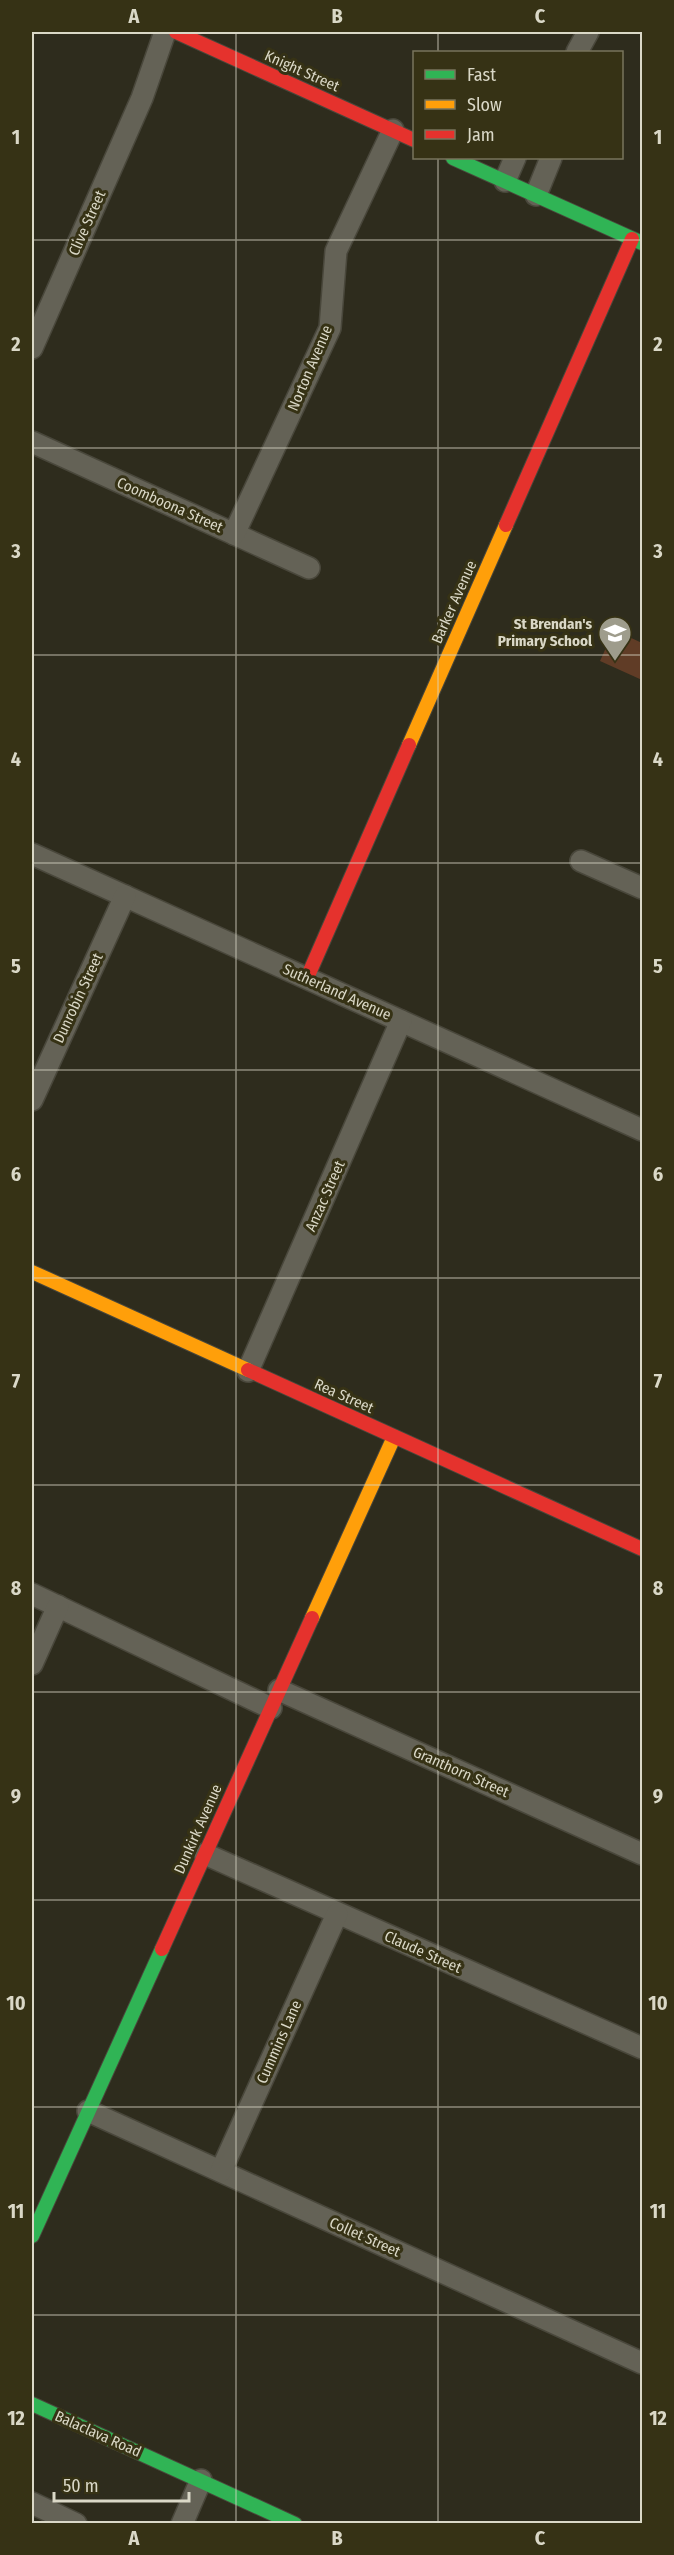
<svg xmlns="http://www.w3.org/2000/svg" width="674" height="2555" font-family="'Fira Sans Condensed',sans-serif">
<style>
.park{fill:#603c26}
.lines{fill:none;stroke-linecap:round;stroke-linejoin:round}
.street-casing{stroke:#49473b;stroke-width:24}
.fast-casing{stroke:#49473b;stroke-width:16}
.slow-casing{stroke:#49473b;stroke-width:16}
.jam-casing{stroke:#49473b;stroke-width:16}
.street{stroke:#646256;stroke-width:21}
.fast{stroke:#30b455;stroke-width:14}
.slow{stroke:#ff9f0a;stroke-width:14}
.jam{stroke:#e5322d;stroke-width:14}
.grid{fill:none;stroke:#dad8c7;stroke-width:1.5;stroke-opacity:0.55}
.labels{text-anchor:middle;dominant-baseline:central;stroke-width:6;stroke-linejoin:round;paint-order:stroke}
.street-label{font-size:15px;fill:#dad8c7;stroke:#363215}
.poi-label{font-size:15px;font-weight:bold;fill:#dad8c7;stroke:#363215;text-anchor:end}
.neatline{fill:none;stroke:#dad8c7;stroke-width:2}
.grid-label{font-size:20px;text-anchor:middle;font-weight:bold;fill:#dad8c7}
</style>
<rect width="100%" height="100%" fill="#2e2c1d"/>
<polygon class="park" points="614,630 642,643 642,680 600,661"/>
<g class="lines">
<g class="street-casing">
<g id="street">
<polyline points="577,52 588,32"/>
<polyline points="505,181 515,158"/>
<polyline points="536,195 551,158"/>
<polyline points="32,348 142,98 165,32"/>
<polyline points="32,442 309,568"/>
<polyline points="234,534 330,328 336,251 393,130"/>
<polyline points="32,854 642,1130"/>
<polyline points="581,861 642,888"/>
<polyline points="32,1100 125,896"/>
<polyline points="248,1371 401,1021"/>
<polyline points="32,1594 271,1708"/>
<polyline points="32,1664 58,1606"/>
<polyline points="279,1690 642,1854"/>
<polyline points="205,1854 642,2048"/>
<polyline points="88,2111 642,2363"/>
<polyline points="221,2171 337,1914"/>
<polyline points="32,2503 76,2524"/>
<polyline points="182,2524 201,2480"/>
</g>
</g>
<g class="fast-casing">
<g id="fast">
<polyline points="453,158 642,243"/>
<polyline points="32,2236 162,1949"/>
<polyline points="32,2404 295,2524"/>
</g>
</g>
<g class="slow-casing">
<g id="slow">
<polyline points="409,745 506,525"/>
<polyline points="32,1272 248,1370"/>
<polyline points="312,1618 394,1437"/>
</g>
</g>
<g class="jam-casing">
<g id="jam">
<polyline points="176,32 414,140"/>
<polyline points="506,525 632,239"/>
<polyline points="307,978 409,745"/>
<polyline points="248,1370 642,1549"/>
<polyline points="162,1949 312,1618"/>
</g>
</g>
<use href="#street" class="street"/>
<use href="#fast" class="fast"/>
<use href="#slow" class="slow"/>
<use href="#jam" class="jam"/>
</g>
<path class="grid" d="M236 32V2524M438 32V52M438 158V2524M32 240H642M32 448H642M32 655H642M32 863H642M32 1070H642M32 1278H642M32 1485H642M32 1692H642M32 1900H642M32 2107H642M32 2315H642"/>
<defs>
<g id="school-pin" transform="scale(1.725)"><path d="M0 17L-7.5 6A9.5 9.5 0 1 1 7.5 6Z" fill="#9e9c8c" stroke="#363215"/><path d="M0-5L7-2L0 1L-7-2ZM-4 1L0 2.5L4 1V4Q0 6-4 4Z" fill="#fff"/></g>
</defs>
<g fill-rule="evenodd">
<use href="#school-pin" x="615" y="633"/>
</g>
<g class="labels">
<g class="street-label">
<text transform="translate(302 71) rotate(24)">Knight Street</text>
<text transform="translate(87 223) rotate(-66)">Clive Street</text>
<text transform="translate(310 368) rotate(-67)">Norton Avenue</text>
<text transform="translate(170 505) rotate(24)">Coomboona Street</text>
<text transform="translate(454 602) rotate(-66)">Barker Avenue</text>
<text transform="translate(337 992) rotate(24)">Sutherland Avenue</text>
<text transform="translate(78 998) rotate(-65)">Dunrobin Street</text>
<text transform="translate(325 1196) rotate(-66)">Anzac Street</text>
<text transform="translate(344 1396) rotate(24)">Rea Street</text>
<text transform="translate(461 1772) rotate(24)">Granthorn Street</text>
<text transform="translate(198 1829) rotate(-66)">Dunkirk Avenue</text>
<text transform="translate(423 1952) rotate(24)">Claude Street</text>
<text transform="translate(279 2042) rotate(-66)">Cummins Lane</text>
<text transform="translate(365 2237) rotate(24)">Collet Street</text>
<text transform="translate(98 2434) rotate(24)">Balaclava Road</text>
</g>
<g class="poi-label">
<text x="592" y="624">St Brendan's<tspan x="592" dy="17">Primary School</tspan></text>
</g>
</g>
<rect width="674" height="2555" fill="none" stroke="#363215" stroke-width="66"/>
<rect x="413" y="51" width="210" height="108" fill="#363215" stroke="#78745c" stroke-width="1.5"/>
<rect x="425" y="70" width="30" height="9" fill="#30b455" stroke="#78745c" stroke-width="1.5"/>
<text x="467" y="81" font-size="18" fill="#dad8c7">Fast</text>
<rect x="425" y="100" width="30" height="9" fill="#ff9f0a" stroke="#78745c" stroke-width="1.5"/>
<text x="467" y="111" font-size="18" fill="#dad8c7">Slow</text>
<rect x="425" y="130" width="30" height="9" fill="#e5322d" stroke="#78745c" stroke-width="1.5"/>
<text x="467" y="141" font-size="18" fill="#dad8c7">Jam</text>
<path d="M54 2492v9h135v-9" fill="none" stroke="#dad8c7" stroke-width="3"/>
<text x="63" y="2492" font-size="18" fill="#dad8c7" stroke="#363215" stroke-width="4.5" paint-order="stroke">50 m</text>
<rect x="33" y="33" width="608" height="2489" class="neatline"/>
<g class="grid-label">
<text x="134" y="23">A</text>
<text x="337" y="23">B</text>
<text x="540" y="23">C</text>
<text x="16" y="144">1</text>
<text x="658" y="144">1</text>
<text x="16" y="351">2</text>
<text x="658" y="351">2</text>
<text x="16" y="558">3</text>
<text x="658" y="558">3</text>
<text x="16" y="766">4</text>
<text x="658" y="766">4</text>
<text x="16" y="973">5</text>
<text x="658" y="973">5</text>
<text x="16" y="1181">6</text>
<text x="658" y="1181">6</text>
<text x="16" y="1388">7</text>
<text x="658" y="1388">7</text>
<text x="16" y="1595">8</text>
<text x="658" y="1595">8</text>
<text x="16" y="1803">9</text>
<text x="658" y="1803">9</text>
<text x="16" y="2010">10</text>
<text x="658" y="2010">10</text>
<text x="16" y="2218">11</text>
<text x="658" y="2218">11</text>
<text x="16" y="2425">12</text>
<text x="658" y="2425">12</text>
<text x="134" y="2545">A</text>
<text x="337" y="2545">B</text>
<text x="540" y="2545">C</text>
</g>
</svg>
